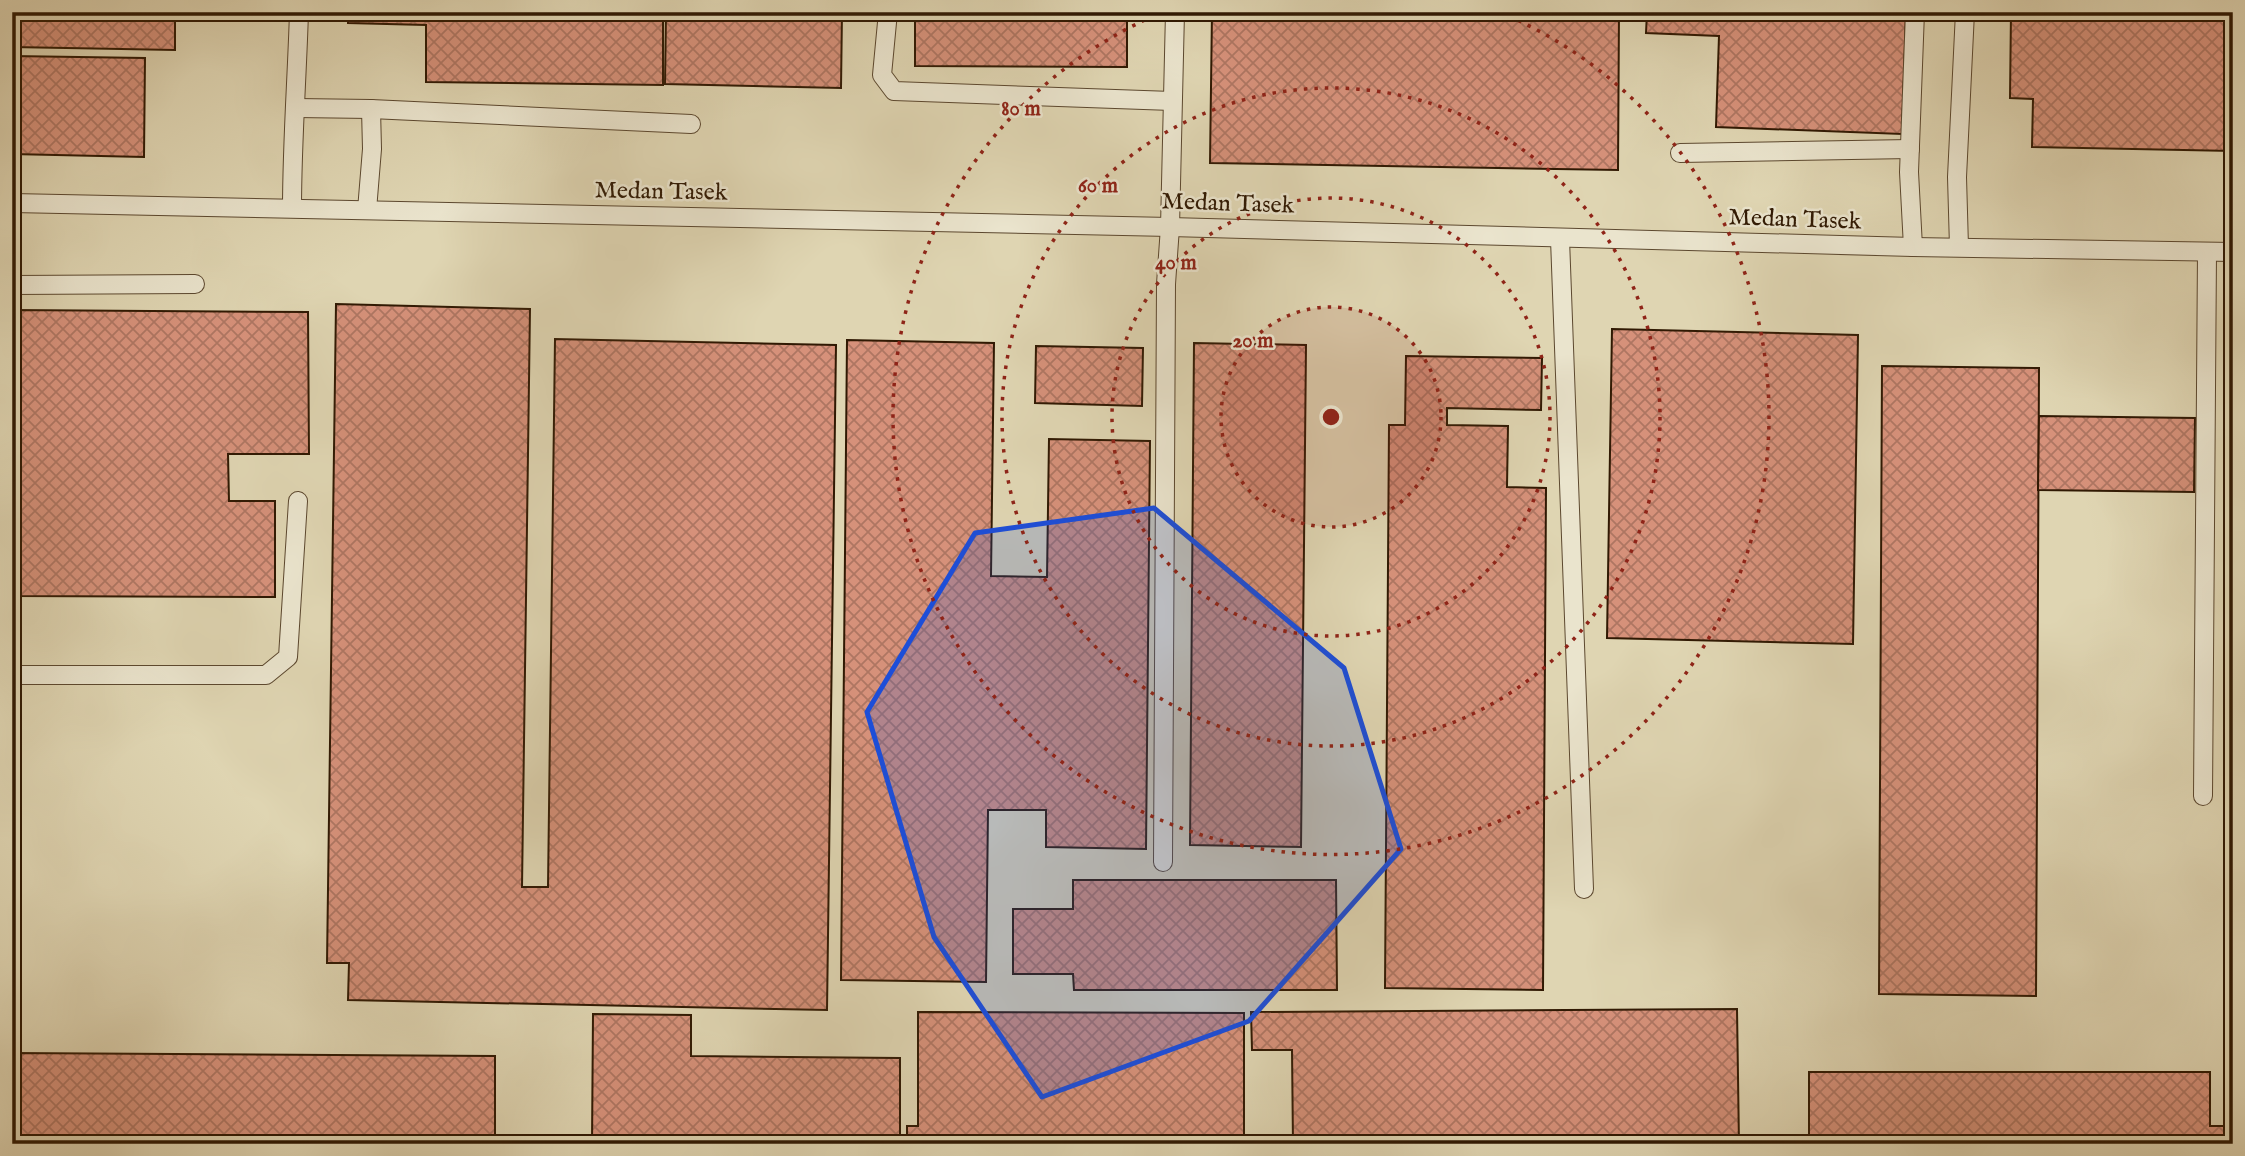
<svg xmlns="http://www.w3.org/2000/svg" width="2245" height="1156" font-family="'IM FELL English',serif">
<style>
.building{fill:url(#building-cross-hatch);stroke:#301903;stroke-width:2}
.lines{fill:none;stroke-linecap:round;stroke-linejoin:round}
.service-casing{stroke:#5c482f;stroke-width:20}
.service{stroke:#eae4cd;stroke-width:18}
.marked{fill:#1d4ed8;fill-opacity:0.2;stroke:#1d4ed8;stroke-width:5;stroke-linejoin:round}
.ring{fill:none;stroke:#8f2418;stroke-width:3.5;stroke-dasharray:3.5 7}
.labels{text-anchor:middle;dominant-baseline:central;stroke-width:5;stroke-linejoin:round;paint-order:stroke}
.street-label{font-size:24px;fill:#301903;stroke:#eae4cd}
.centre{fill:#8f2418;stroke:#eae4cd;stroke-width:3.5}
.ring-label{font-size:21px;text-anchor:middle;font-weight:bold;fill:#8f2418;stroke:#eae4cd;stroke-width:5;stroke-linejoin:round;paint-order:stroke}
</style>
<defs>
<pattern id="building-cross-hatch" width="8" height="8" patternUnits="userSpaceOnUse" patternTransform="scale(1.75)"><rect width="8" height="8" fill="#d6917a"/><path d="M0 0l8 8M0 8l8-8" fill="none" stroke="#ae7662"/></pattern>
</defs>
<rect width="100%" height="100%" fill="#dfd5b2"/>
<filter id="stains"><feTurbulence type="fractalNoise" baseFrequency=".00286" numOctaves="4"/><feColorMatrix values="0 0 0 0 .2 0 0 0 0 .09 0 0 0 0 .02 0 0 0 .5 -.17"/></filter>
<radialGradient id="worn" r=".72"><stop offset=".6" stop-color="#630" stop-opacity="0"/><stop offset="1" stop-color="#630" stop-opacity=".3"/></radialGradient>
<g class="building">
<polygon points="12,12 175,12 175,50 12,47"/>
<polygon points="348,12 663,12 663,85 426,82 426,25 348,23"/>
<polygon points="666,12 842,12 841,88 665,84"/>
<polygon points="915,12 1127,12 1127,67 915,66"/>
<polygon points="1212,12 1619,12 1618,170 1210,163"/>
<polygon points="1647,12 1906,12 1902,134 1716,127 1719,36 1646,33"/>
<polygon points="2011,12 2233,12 2233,151 2032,147 2033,99 2010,98"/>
<polygon points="12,56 145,58 144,157 12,154"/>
<polygon points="336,304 530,309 522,887 548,887 555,339 836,345 827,1010 348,1000 349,963 327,963"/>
<polygon points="12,310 308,312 309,454 228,454 229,501 275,501 275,597 12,596"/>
<polygon points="2231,323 2233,323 2233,1004 2226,1004"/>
<polygon points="1612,329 1858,335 1853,644 1607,638"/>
<polygon points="847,340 994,343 991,576 1047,577 1049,439 1150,441 1146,849 1046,847 1046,810 988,810 986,982 841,980"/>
<polygon points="1194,343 1306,345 1301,847 1190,845"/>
<polygon points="1036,346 1143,348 1142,406 1035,403"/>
<polygon points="1406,356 1542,358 1541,410 1447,408 1447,425 1508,426 1507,487 1546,488 1543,990 1385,988 1389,425 1405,425"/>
<polygon points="1882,366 2039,368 2036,996 1879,994"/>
<polygon points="2039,416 2195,418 2194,492 2038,490"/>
<polygon points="1073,880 1336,880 1337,990 1074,990 1073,974 1013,974 1013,909 1073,909"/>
<polygon points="1737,1009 1739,1144 1293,1144 1292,1050 1252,1050 1251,1012"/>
<polygon points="918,1012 1244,1013 1244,1144 907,1144 907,1126 918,1126"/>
<polygon points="593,1014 691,1015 691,1056 900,1058 900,1144 592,1144"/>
<polygon points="12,1053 495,1056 495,1144 12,1144"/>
<polygon points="1809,1072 2210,1072 2210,1126 2233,1126 2233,1144 1809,1144"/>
</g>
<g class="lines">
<g class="service-casing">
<g id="service">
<polyline points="888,12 882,75 894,91 1172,101"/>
<polyline points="296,108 371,109 691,124"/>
<polyline points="1680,153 1910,149"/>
<polyline points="12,203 1170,227 1913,247 2233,252"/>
<path d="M292 208C292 143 297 78 299 12"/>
<polyline points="367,210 372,149 371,109"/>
<polyline points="1560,239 1584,889"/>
<polyline points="1913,247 1909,172 1915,12"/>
<polyline points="1959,247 1957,177 1965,12"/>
<polyline points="12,285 195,284"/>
<polyline points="12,675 266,675 288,657 298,501"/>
<polyline points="2203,796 2207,252"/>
<polyline points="1163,862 1166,284 1170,227 1175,12"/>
</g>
</g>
<use href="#service" class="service"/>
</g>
<path class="marked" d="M1154 508 1344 668 1401 849 1249 1021 1042 1097 934 937 867 712 975 533Z"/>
<circle cx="1331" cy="417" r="110" fill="#8f2418" fill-opacity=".12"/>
<g class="ring">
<circle cx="1331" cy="417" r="110"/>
<circle cx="1331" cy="417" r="219"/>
<circle cx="1331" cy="417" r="329"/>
<path d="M1499 12A438 438 0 1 1 1163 12"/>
</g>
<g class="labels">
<g class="street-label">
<text transform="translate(661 192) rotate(1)">Medan Tasek</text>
<text transform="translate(1228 204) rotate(2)">Medan Tasek</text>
<text transform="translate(1795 220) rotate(2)">Medan Tasek</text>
</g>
</g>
<circle cx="1331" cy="417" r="10" class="centre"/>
<g class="ring-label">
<text x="1021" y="115">80 m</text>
<text x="1098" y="192">60 m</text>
<text x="1176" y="269">40 m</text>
<text x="1253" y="347">20 m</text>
</g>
<rect width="2245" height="1156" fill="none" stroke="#dfd5b2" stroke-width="42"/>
<rect x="14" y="14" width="2217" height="1128" fill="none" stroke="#301903" stroke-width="3.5"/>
<rect x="21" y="21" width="2203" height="1114" fill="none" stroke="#301903" stroke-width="2"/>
<rect width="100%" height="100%" filter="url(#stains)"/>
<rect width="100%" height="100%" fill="url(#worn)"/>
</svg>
